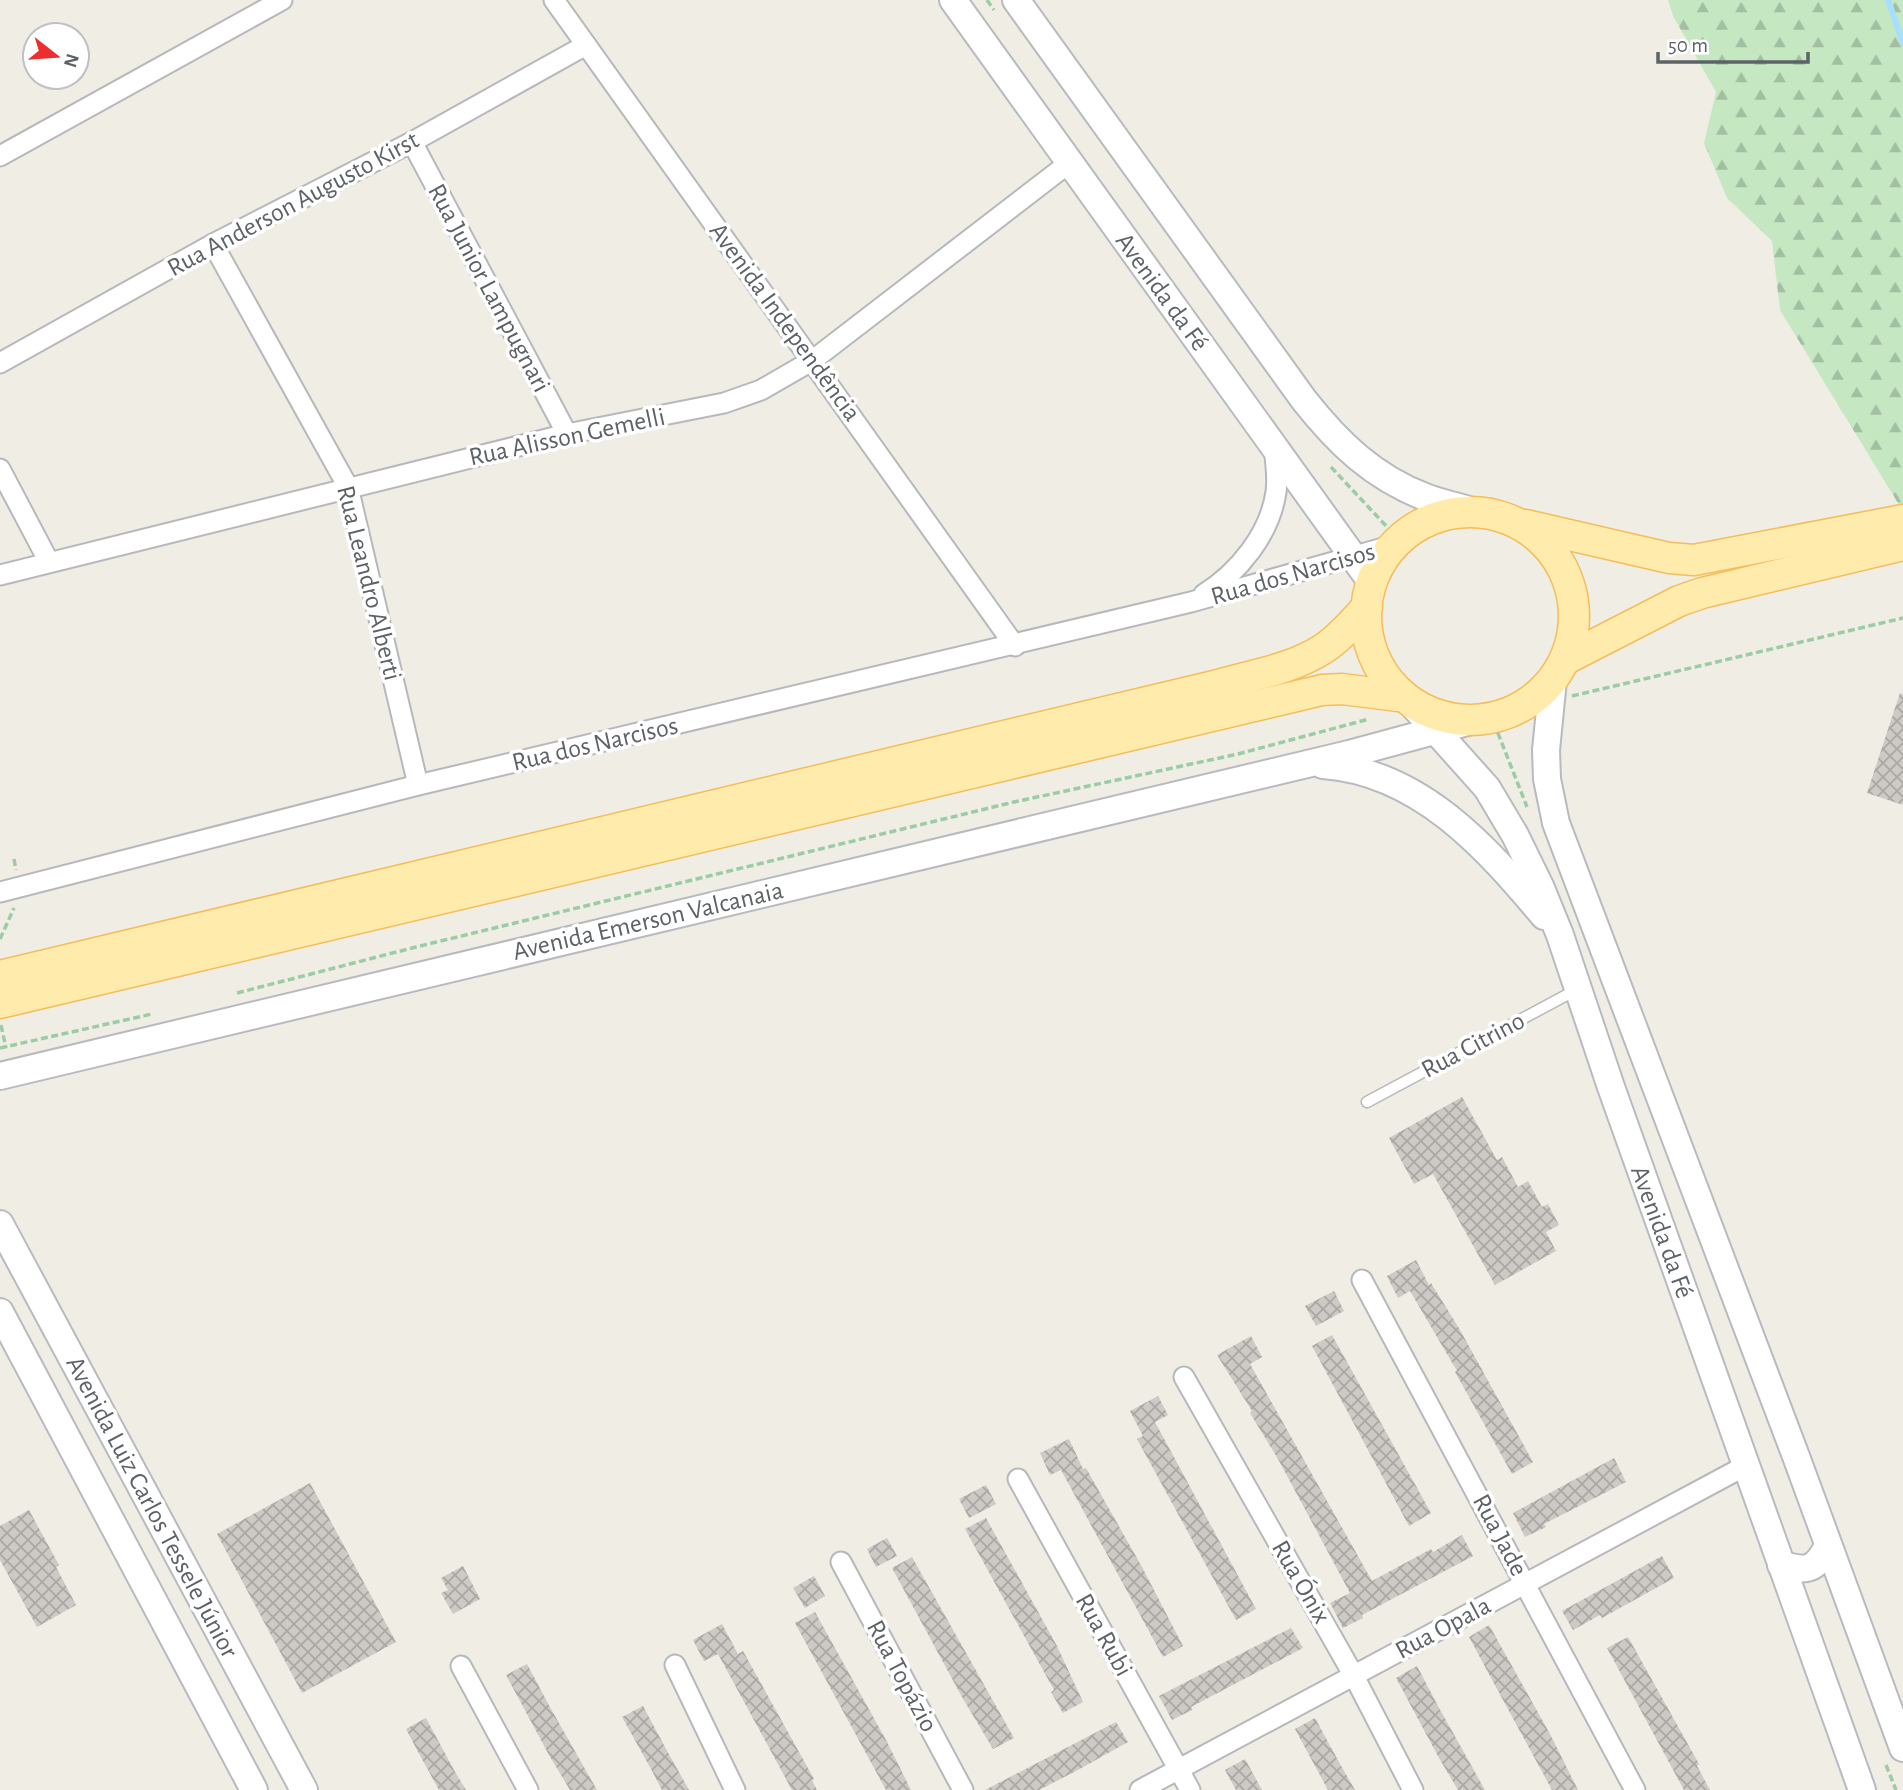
<svg xmlns="http://www.w3.org/2000/svg" width="1903" height="1790" font-family="'Alegreya Sans',sans-serif">
<style>
.forest{fill:url(#forest-firs)}
.lines{fill:none;stroke-linecap:round;stroke-linejoin:round}
.stream{stroke:#a6dfff;stroke-width:6}
.building{fill:url(#building-cross-hatch)}
.lane-casing{stroke:#b6b9bc;stroke-width:13}
.street-casing{stroke:#b6b9bc;stroke-width:23}
.secondary-casing{stroke:#b7bbbf;stroke-width:30}
.primary-casing{stroke:#f5bd5a;stroke-width:33}
.path{stroke:#9bcca5;stroke-width:3.5;stroke-dasharray:7 3.5;stroke-linecap:butt}
.lane{stroke:#fff;stroke-width:10}
.street{stroke:#fff;stroke-width:19}
.secondary{stroke:#fff;stroke-width:26}
.primary{stroke:#ffebab;stroke-width:30}
.labels{text-anchor:middle;dominant-baseline:central;stroke-width:7;stroke-linejoin:round;paint-order:stroke}
.street-label{font-size:26px;fill:#5d6266;stroke:#fff}
</style>
<defs>
<pattern id="forest-firs" width="22" height="20" patternUnits="userSpaceOnUse" patternTransform="scale(1.75)"><rect width="22" height="20" fill="#c5e8c2"/><path d="M5 1l3.5 6h-7zM16 11l3.5 6h-7z" fill="#a3bfa1"/></pattern>
<pattern id="building-cross-hatch" width="8" height="8" patternUnits="userSpaceOnUse" patternTransform="scale(1.75)"><rect width="8" height="8" fill="#cdc9c5"/><path d="M0 0l8 8M0 8l8-8" fill="none" stroke="#aaa7a4"/></pattern>
</defs>
<rect width="100%" height="100%" fill="#f0ede5"/>
<polygon class="forest" points="1668,0 1903,0 1903,507 1901,508 1780,310 1772,241 1727,198 1704,143 1716,92 1673,16"/>
<g class="lines">
<polyline class="stream" points="1888,0 1903,43"/>
</g>
<g class="building">
<polygon points="1900,693 1903,694 1903,805 1867,793"/>
<polygon points="1462,1097 1497,1160 1502,1157 1518,1187 1528,1181 1542,1207 1548,1204 1559,1225 1546,1232 1556,1251 1495,1285 1433,1174 1414,1184 1389,1138"/>
<polygon points="1416,1260 1429,1285 1431,1283 1460,1330 1533,1462 1512,1474 1455,1372 1457,1371 1410,1291 1398,1298 1387,1276"/>
<polygon points="1334,1291 1344,1311 1316,1326 1305,1306"/>
<polygon points="1332,1335 1431,1513 1409,1526 1312,1346"/>
<polygon points="1251,1336 1262,1357 1250,1364 1372,1581 1431,1549 1433,1552 1462,1535 1473,1556 1362,1615 1363,1618 1343,1628 1330,1603 1350,1593 1278,1459 1250,1413 1252,1411 1217,1355"/>
<polygon points="1158,1396 1168,1415 1155,1422 1256,1609 1236,1620 1137,1439 1143,1436 1130,1411"/>
<polygon points="1069,1439 1083,1469 1086,1468 1142,1567 1183,1646 1163,1657 1061,1470 1050,1475 1040,1453"/>
<polygon points="1614,1458 1626,1482 1544,1524 1546,1527 1525,1537 1513,1513"/>
<polygon points="310,1483 396,1642 302,1693 217,1534"/>
<polygon points="986,1485 996,1504 969,1518 959,1499"/>
<polygon points="29,1510 59,1565 56,1567 76,1605 37,1627 0,1560 0,1526"/>
<polygon points="986,1518 1057,1646 1083,1702 1063,1713 1051,1692 1054,1690 965,1529"/>
<polygon points="887,1538 897,1556 876,1567 867,1549"/>
<polygon points="1662,1556 1674,1578 1602,1618 1600,1615 1573,1630 1562,1611"/>
<polygon points="912,1557 1014,1738 993,1749 962,1697 892,1568"/>
<polygon points="463,1566 480,1599 453,1614 441,1593 448,1590 441,1578"/>
<polygon points="814,1576 825,1596 805,1608 793,1588"/>
<polygon points="815,1612 886,1740 911,1790 886,1790 795,1623"/>
<polygon points="722,1624 738,1654 743,1651 814,1779 812,1780 817,1790 792,1790 718,1654 704,1661 693,1640"/>
<polygon points="1489,1625 1550,1734 1578,1790 1552,1790 1497,1689 1469,1637"/>
<polygon points="1291,1628 1303,1648 1191,1707 1192,1710 1172,1720 1159,1696"/>
<polygon points="1628,1637 1699,1764 1697,1766 1710,1790 1684,1790 1607,1648"/>
<polygon points="527,1664 551,1709 597,1790 570,1790 549,1755 506,1675"/>
<polygon points="1417,1666 1438,1706 1485,1790 1458,1790 1439,1758 1396,1678"/>
<polygon points="643,1706 666,1749 689,1790 662,1790 651,1769 622,1717"/>
<polygon points="426,1718 454,1770 466,1790 439,1790 417,1750 406,1729"/>
<polygon points="1315,1718 1340,1764 1355,1790 1328,1790 1295,1729"/>
<polygon points="1116,1722 1128,1742 1076,1771 1039,1790 985,1790"/>
<polygon points="1245,1759 1262,1790 1236,1790 1225,1770"/>
</g>
<g class="lines">
<g class="lane-casing">
<polyline id="lane" points="1367,1102 1576,990"/>
</g>
<g class="street-casing">
<g id="street">
<polyline points="554,0 1015,646"/>
<polyline points="412,142 567,434"/>
<polyline points="0,156 282,0"/>
<polyline points="213,244 348,487 418,785"/>
<polyline points="0,363 213,244 412,142 586,45"/>
<polyline points="0,469 49,562"/>
<polyline points="0,575 567,434 724,403 761,390 813,360 1069,163"/>
<path d="M1204 594C1238 573 1270 534 1276 492 1278 478 1276 463 1274 448"/>
<polyline points="0,892 418,785 1191,602 1394,545"/>
<polyline points="1362,1280 1635,1790"/>
<polyline points="1184,1377 1354,1676 1413,1790"/>
<polyline points="1018,1479 1190,1790"/>
<polyline points="841,1562 963,1790"/>
<polyline points="675,1665 735,1790"/>
<polyline points="461,1666 528,1790"/>
<polyline points="1140,1790 1745,1466"/>
</g>
</g>
<g class="secondary-casing">
<g id="secondary">
<polyline points="953,0 1372,583"/>
<path d="M1016 0 1304 400C1338 443 1373 477 1425 497 1440 503 1457 506 1472 511"/>
<polyline points="1553,680 1546,750 1547,779 1556,823 1797,1459 1903,1748"/>
<polyline points="1411,703 1487,788 1515,835 1540,886 1560,935 1611,1087 1862,1790"/>
<path d="M1323 765C1420 772 1486 847 1544 916"/>
<polyline points="0,1076 1349,754 1471,721"/>
<polyline points="0,1224 304,1790"/>
<polyline points="0,1312 254,1790"/>
<path d="M1781 1565C1807 1571 1814 1572 1828 1546"/>
</g>
</g>
<g class="primary-casing">
<g id="primary">
<circle cx="1470" cy="616" r="104"/>
<polyline points="1526,525 1669,558 1694,560 1903,520"/>
<polyline points="1566,659 1679,601 1702,593 1903,545"/>
<path d="M0 976 1218 685C1253 675 1292 669 1323 649 1340 638 1353 622 1367 607"/>
<polyline points="0,1003 1322,690 1342,689 1398,696"/>
</g>
</g>
<g class="path">
<polyline points="987,0 994,10"/>
<polyline points="1331,467 1388,528"/>
<polyline points="1572,696 1903,618"/>
<polyline points="1494,723 1527,807"/>
<polyline points="14,859 16,870"/>
<polyline points="0,939 14,908"/>
<polyline points="237,993 416,947 1014,802 1238,754 1369,719"/>
<polyline points="1,1025 6,1048"/>
<polyline points="0,1048 152,1014"/>
<polyline points="1886,1765 1896,1790"/>
</g>
<use href="#lane" class="lane"/>
<use href="#street" class="street"/>
<use href="#secondary" class="secondary"/>
<use href="#primary" class="primary"/>
</g>
<g class="labels">
<g class="street-label">
<text transform="translate(293 204) rotate(-28)">Rua Anderson Augusto Kirst</text>
<text transform="translate(489 288) rotate(62)">Rua Junior Lampugnari</text>
<text transform="translate(1162 292) rotate(54)">Avenida da Fé</text>
<text transform="translate(785 322) rotate(54)">Avenida Independência</text>
<text transform="translate(567 437) rotate(-12)">Rua Alisson Gemelli</text>
<text transform="translate(1293 574) rotate(-16)">Rua dos Narcisos</text>
<text transform="translate(369 583) rotate(76)">Rua Leandro Alberti</text>
<text transform="translate(595 744) rotate(-13)">Rua dos Narcisos</text>
<text transform="translate(648 921) rotate(-13)">Avenida Emerson Valcanaia</text>
<text transform="translate(1473 1045) rotate(-28)">Rua Citrino</text>
<text transform="translate(1662 1232) rotate(70)">Avenida da Fé</text>
<text transform="translate(152 1507) rotate(62)">Avenida Luiz Carlos Tessele Júnior</text>
<text transform="translate(1500 1535) rotate(62)">Rua Jade</text>
<text transform="translate(1301 1582) rotate(60)">Rua Ónix</text>
<text transform="translate(1443 1628) rotate(-28)">Rua Opala</text>
<text transform="translate(1104 1635) rotate(61)">Rua Rubi</text>
<text transform="translate(902 1676) rotate(62)">Rua Topázio</text>
</g>
</g>
<g transform="translate(56 56) rotate(107)"><circle r="33" fill="#ffffff" stroke="#bec0c2" stroke-width="2"/>
<path d="M0-5L12 26L0 18L-12 26Z" fill="#ed2e2e"/>
<text y="-10" font-size="19" font-weight="bold" text-anchor="middle" fill="#5d6266">N</text>
</g>
<path d="M1658 52v10h150v-10" fill="none" stroke="#5d6266" stroke-width="3.5"/>
<text x="1668" y="52" font-size="21" fill="#5d6266" stroke="#ffffff" stroke-width="5" paint-order="stroke">50 m</text>
</svg>
